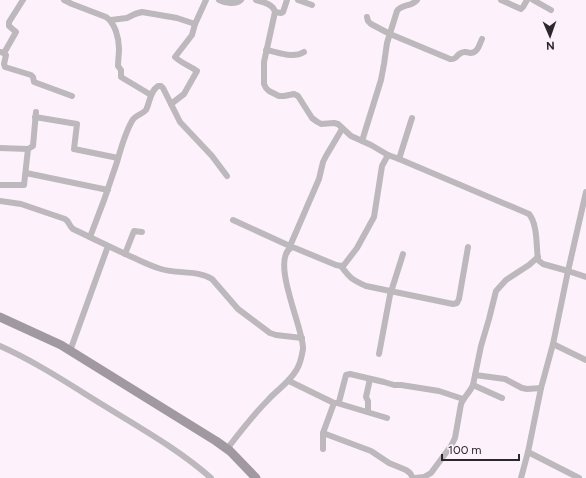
<svg xmlns="http://www.w3.org/2000/svg" width="586" height="478" font-family="Figtree,sans-serif">
<style>
.lines{fill:none;stroke-linecap:round;stroke-linejoin:round}
.street{stroke:#bcb8bc;stroke-width:6}
.secondary{stroke:#a199a0;stroke-width:9}
</style>
<rect width="100%" height="100%" fill="#fdf1fc"/>
<g class="lines">
<g class="street">
<path d="M64 0 72 4 106 17C115 23 119 38 119 49 119 55 118 60 118 66L121 70V77L151 95"/>
<path d="M219 0C225 3 236 5 241 0"/>
<path d="M256 0C263 2 273 4 275 12L264 62V84L266 88 269 91 279 96H284L294 94 298 96 312 118 316 121 321 124 334 123 338 124 351 136 371 145 388 155"/>
<polyline points="298,0 312,5"/>
<polyline points="501,0 521,9 523,7 527,0"/>
<polyline points="533,0 551,10"/>
<polyline points="275,12 281,13 283,12 287,0"/>
<path d="M367 17 368 21 371 24 390 34 450 59C457 60 455 56 461 53 464 51 467 52 470 53 478 53 479 45 482 39"/>
<polyline points="111,20 127,18 135,14 142,12 177,18 195,24"/>
<path d="M266 50C278 52 293 59 304 52"/>
<polyline points="0,52 4,53 6,55 4,64 5,67 31,75 33,77 34,82 72,96"/>
<polyline points="4,53 16,32 9,26 9,22 23,0"/>
<path d="M171 104 184 94 197 71C190 66 181 63 175 57L192 35 195 24 206 0"/>
<polyline points="35,117 77,124 74,149 118,158"/>
<path d="M362 141 381 80 384 64 387 43 397 11C402 4 411 7 417 0"/>
<polyline points="0,148 28,149"/>
<polyline points="399,159 412,118"/>
<polyline points="26,173 108,190"/>
<polyline points="0,185 24,185 28,149 33,146 36,112"/>
<path d="M0 201 21 204 65 219C69 221 69 226 73 229 92 238 112 248 132 257 141 261 151 266 161 269 177 274 198 270 212 279L238 309 270 333 276 335 302 338"/>
<polyline points="233,220 292,247"/>
<path d="M90 237C100 212 109 187 117 162 121 148 125 133 132 121 135 115 142 115 146 110 150 102 150 91 158 86H161L163 88 180 122 212 156 227 176"/>
<polyline points="290,246 319,179 323,162 326,156 342,129"/>
<polyline points="125,254 134,231 142,232"/>
<path d="M341 266C350 278 352 280 366 286L453 304 457 303 459 299 468 247"/>
<polyline points="553,344 586,360"/>
<path d="M0 346C36 362 69 384 103 405 140 428 178 449 211 478"/>
<polyline points="70,351 108,246"/>
<polyline points="379,354 390,295 403,254"/>
<polyline points="475,375 505,379 522,388 527,389 541,388"/>
<polyline points="289,381 334,403 337,403 339,402 346,375 350,374 384,382 394,385 401,385 439,391 463,399"/>
<polyline points="473,385 502,398"/>
<polyline points="337,403 387,418"/>
<polyline points="368,412 368,401 366,397 370,379"/>
<polyline points="323,433 371,451 389,463 406,470 410,473 413,478"/>
<path d="M227 449C240 432 253 415 268 400 278 389 290 382 297 369 300 364 302 355 303 349 304 329 269 259 292 247L295 248 336 265 341 266 344 265 357 248 374 217 382 166 388 155 399 159 529 214C538 225 536 246 538 260L543 264 568 271 586 192"/>
<polyline points="323,449 323,433 334,403"/>
<polyline points="528,452 579,478"/>
<path d="M415 478 424 477 431 473 451 446 455 438 461 404C464 397 470 392 473 385L481 346 489 319 496 291 506 280 529 265 538 257"/>
<polyline points="521,478 528,452 541,388 553,344 568,271 586,277"/>
</g>
<polyline class="secondary" points="0,317 61,345 216,441 230,451 256,478"/>
</g>
<g transform="translate(550 36) rotate(178)" stroke="#fdf1fc" stroke-width="3" paint-order="stroke">
<path d="M0-3L7 15L0 10L-7 15Z" fill="#2b272b"/>
<text y="-6" font-size="11" font-weight="bold" text-anchor="middle" fill="#2b272b">N</text>
</g>
<path d="M442 454v6h77v-6" fill="none" stroke="#2b272b" stroke-width="2"/>
<text x="448" y="454" font-size="12" fill="#2b272b" stroke="#fdf1fc" stroke-width="3" paint-order="stroke">100 m</text>
</svg>
